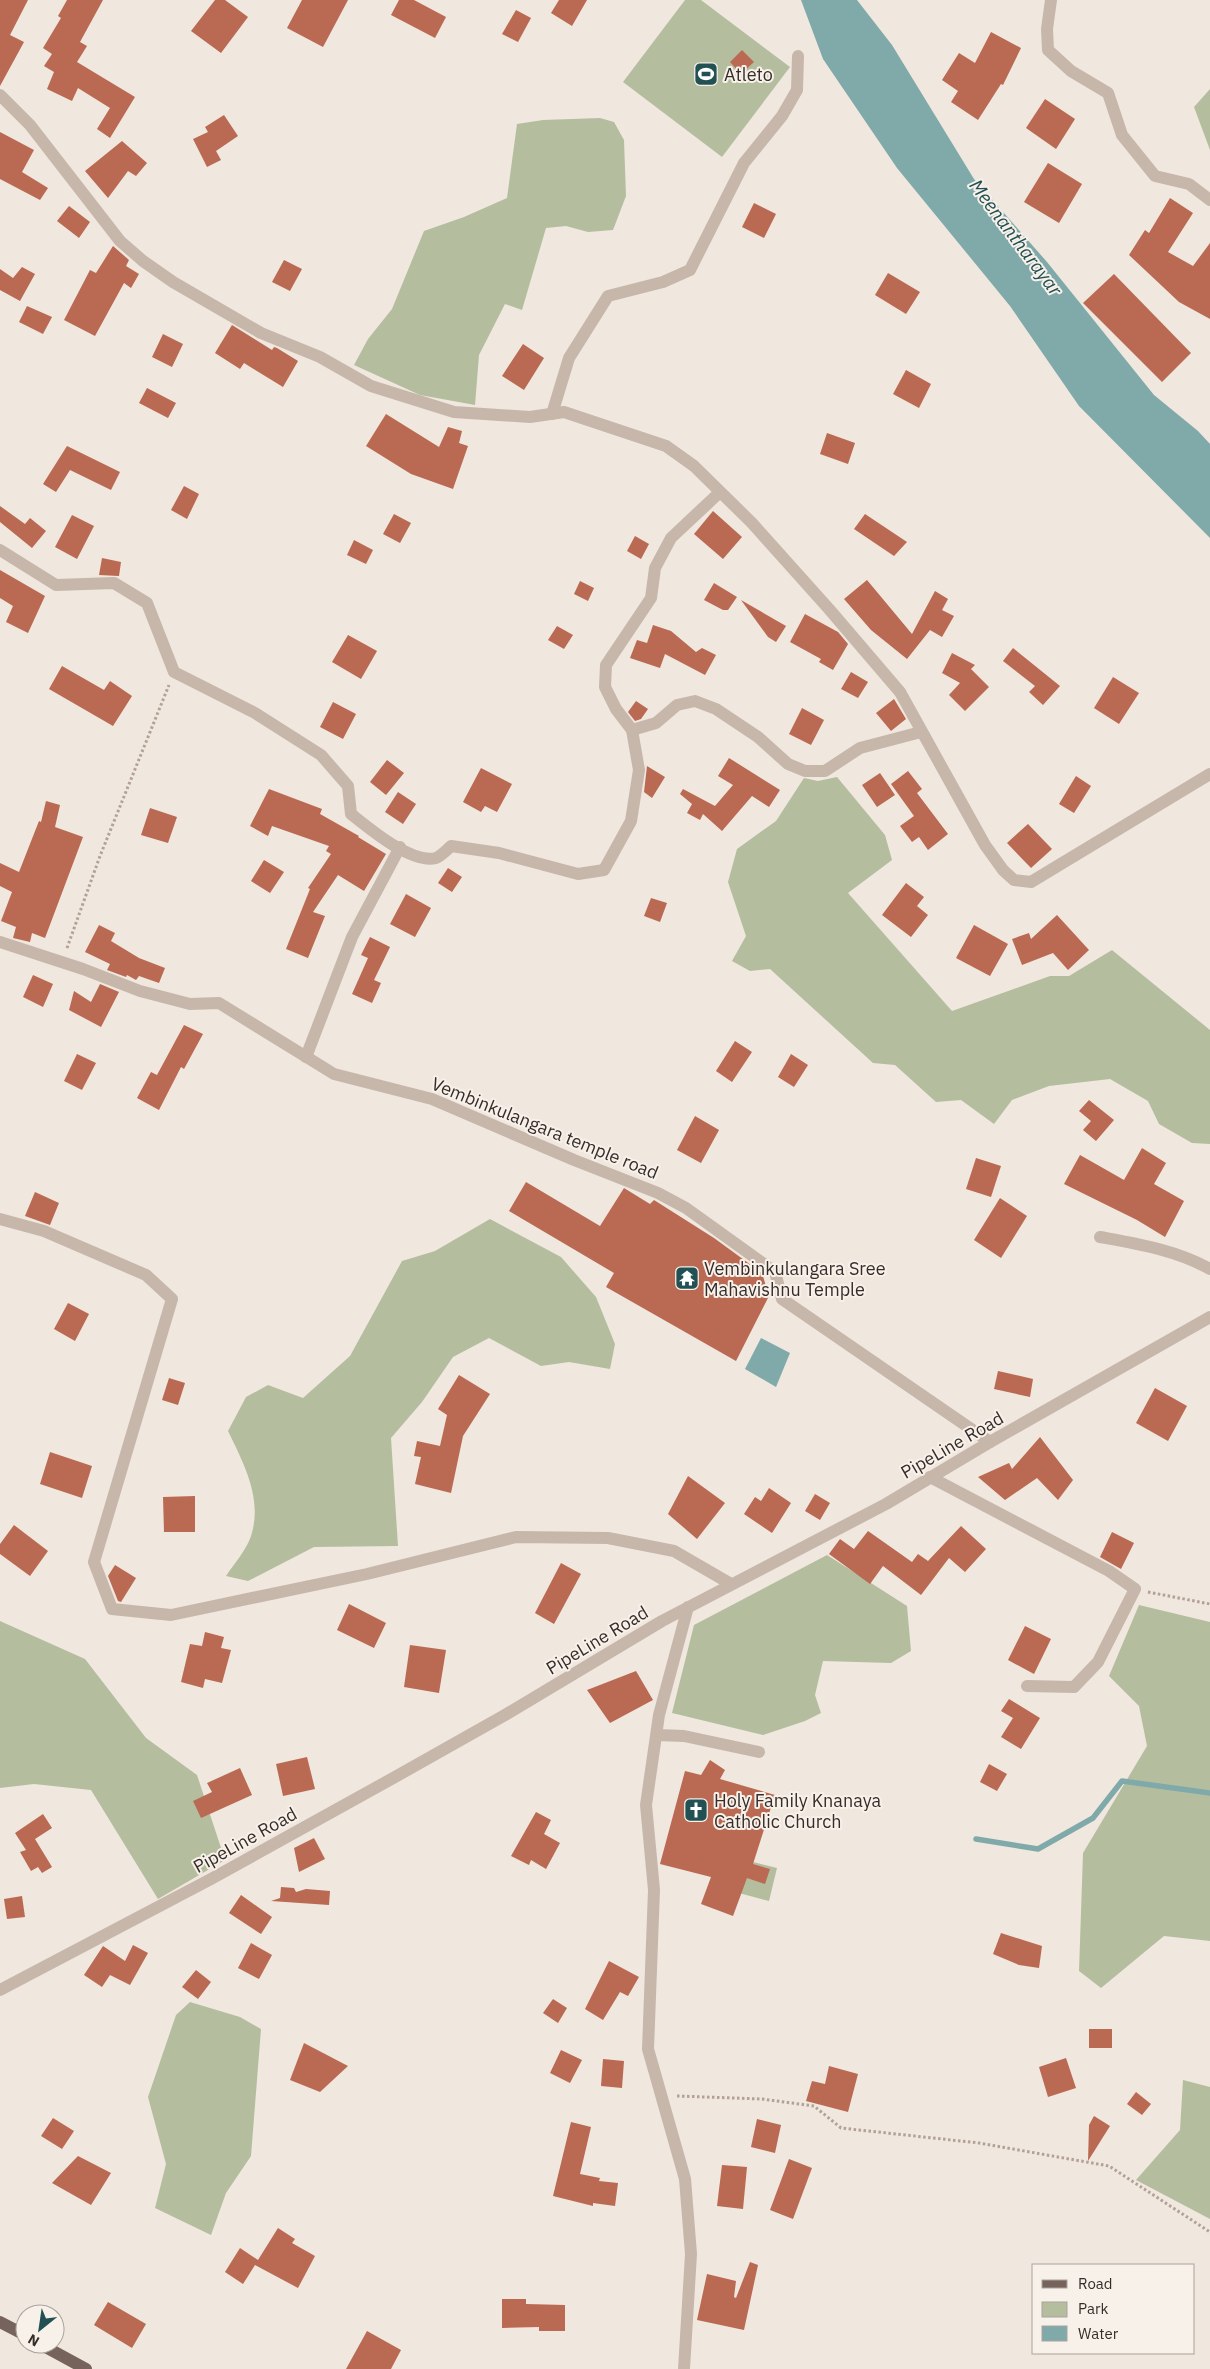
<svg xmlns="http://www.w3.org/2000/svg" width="1210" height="2369" font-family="'IBM Plex Sans',sans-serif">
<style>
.green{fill:#b4be9f}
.water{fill:#80aaaa}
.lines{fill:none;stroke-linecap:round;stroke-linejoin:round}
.stream{stroke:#80aaaa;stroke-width:5.5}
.building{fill:#ba6952}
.path{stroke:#b3a195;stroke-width:3;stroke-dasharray:2.5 2.5;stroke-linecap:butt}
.minor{stroke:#c7b7ab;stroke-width:12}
.major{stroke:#76645c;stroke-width:12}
.labels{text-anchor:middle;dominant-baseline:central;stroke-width:4;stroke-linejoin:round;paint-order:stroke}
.poi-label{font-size:18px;fill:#362d2a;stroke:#f8f1ea;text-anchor:start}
.street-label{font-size:18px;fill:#362d2a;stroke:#f8f1ea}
.water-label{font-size:19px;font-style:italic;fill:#235153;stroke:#f8f1ea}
</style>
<rect width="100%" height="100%" fill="#f0e7de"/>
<g class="green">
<polygon points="685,0 701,0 790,67 722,157 623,82"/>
<polygon points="1210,89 1210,150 1194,107"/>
<polygon points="600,118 614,122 624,140 626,196 613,230 588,232 566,226 546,228 522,310 505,304 479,355 475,405 420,395 354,365 368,339 392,309 424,231 464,217 507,198 517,124 543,120"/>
<polygon points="837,777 885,835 892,860 848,893 952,1011 1050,976 1069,976 1112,950 1210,1030 1210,1144 1192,1143 1159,1124 1148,1101 1110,1079 1049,1086 1012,1100 994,1124 961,1100 936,1102 895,1065 873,1063 770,969 750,971 732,961 746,936 728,882 737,849 776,821 804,778 818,781"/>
<path d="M490 1219 561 1257 596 1297 615 1344 610 1369 569 1362 541 1366 489 1338 453 1357 422 1402 391 1438 398 1546 314 1547 248 1581 226 1576C234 1564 247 1549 251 1536 263 1499 244 1464 228 1431L246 1397 268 1385 303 1398 350 1356 402 1261 435 1251Z"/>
<polygon points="827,1555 907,1606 911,1651 891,1663 823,1661 815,1695 821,1713 805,1721 763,1735 672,1713 694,1625"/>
<polygon points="1139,1605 1210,1622 1210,1941 1164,1936 1101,1988 1079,1971 1083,1853 1147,1746 1139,1706 1109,1676"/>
<polygon points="0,1621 85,1659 146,1738 197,1775 225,1860 158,1899 91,1790 34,1784 0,1788"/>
<polygon points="721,1854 777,1868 769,1901 713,1886"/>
<polygon points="190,2002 240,2017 261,2029 251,2156 226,2193 211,2235 155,2208 166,2164 148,2097 176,2015"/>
<polygon points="1183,2080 1210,2087 1210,2219 1136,2180 1180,2130"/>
</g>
<g class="water">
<polygon points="801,0 857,0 892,45 974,179 1047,262 1154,395 1198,431 1210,444 1210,538 1079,406 1010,306 897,168 823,59"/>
<polygon points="761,1338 790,1353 776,1387 745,1369"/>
</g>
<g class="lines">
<polyline class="stream" points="976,1839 1038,1849 1093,1818 1122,1781 1210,1793"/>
</g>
<g class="building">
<polygon points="0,0 28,0 10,35 24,42 0,86"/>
<polygon points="67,0 103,0 80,42 87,46 77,62 135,97 110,138 97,129 110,108 78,88 72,101 47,89 54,72 44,66 52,54 43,48 61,18 58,16"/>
<polygon points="215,0 225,0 248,17 221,53 191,31"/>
<polygon points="302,0 348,0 323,47 287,28"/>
<polygon points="399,0 414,0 446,17 435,38 391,15"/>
<polygon points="559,0 587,0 572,26 551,13"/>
<polygon points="516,10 531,18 518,42 502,34"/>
<polygon points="991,32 1021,48 1003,85 1001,84 978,120 951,102 958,91 942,80 959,53 975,63"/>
<polygon points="742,50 754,62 741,74 730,62"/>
<polygon points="1045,99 1075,119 1056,149 1026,128"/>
<polygon points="224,115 238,136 216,151 221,160 207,167 193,139 208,132 205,127"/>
<polygon points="0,132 34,150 22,172 48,188 40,200 0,179"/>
<polygon points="122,141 147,163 136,176 128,171 108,198 85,171"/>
<polygon points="1048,163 1082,184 1059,223 1024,202"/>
<polygon points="1170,198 1193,213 1168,252 1193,266 1210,243 1210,319 1179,302 1129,255 1145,230 1149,233"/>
<polygon points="754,203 776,214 764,238 742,227"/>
<polygon points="69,206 90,222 79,238 57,221"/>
<polygon points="113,246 129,260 126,266 139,274 131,288 124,283 95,336 64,320 90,270 96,273"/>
<polygon points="284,260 302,269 290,291 272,282"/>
<polygon points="22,267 35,274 20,301 0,290 0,269 13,278"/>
<polygon points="888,273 920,292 906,314 875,295"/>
<polygon points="1114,274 1191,353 1162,382 1083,303"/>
<polygon points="27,306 52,317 43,334 19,322"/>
<polygon points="232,325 272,350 274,347 277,348 298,361 283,387 244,363 240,369 215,353"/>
<polygon points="163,334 183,344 172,367 152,357"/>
<polygon points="523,344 544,358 524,390 502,376"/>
<polygon points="906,370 931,384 919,408 893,394"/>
<polygon points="147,388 176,403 168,418 139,403"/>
<polygon points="386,414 439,447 448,427 462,431 459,443 468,446 453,489 411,474 366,446"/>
<polygon points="827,433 855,443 848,464 820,454"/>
<polygon points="67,446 120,472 111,490 70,470 56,492 43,484"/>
<polygon points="184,486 199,494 187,519 171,510"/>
<polygon points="0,506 25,524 30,518 46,531 32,548 0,522"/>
<polygon points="713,511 742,537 723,559 694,534"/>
<polygon points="394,514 411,523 400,543 383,534"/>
<polygon points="865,514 907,542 894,556 854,529"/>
<polygon points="72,515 94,526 77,559 55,547"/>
<polygon points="635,536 649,544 641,559 627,551"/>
<polygon points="354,540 373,550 366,564 347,555"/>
<polygon points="102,558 121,562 119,576 99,575"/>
<polygon points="0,570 45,596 28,633 6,622 13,606 0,598"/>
<polygon points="867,580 912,634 935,591 948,599 942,610 954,616 942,637 930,630 907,659 871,630 844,599"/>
<polygon points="580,581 594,588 588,601 574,594"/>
<polygon points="714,583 737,597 728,610 723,610 704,600"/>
<polygon points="741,600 786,626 776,642 768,637"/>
<polygon points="805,614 838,632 848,644 833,670 819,662 821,659 790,642"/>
<polygon points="653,625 671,631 696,652 702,648 716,655 705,675 665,654 660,668 630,658 637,640 647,643"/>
<polygon points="557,626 573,635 564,649 548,640"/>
<polygon points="348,635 377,651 361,679 332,662"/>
<polygon points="1013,648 1060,686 1043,705 1029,692 1035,686 1003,661"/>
<polygon points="952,653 975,665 971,669 989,687 965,711 949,695 960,683 942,673"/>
<polygon points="62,666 104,690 110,681 132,696 113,726 49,689"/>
<polygon points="851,672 868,682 858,698 841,689"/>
<polygon points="1113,677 1139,693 1119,724 1094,708"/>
<polygon points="894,699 906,719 891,731 876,713"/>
<polygon points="636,701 648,709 641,719 635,721 628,712"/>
<polygon points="333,702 356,714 343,739 320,727"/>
<polygon points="802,708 824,720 811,745 789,734"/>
<polygon points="729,758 780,790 769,807 752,796 722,831 703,814 700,820 687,813 692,804 680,794 683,789 715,806 733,785 718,776"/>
<polygon points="387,760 404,773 386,795 370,782"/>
<polygon points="647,766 665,777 652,798 644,792"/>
<polygon points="481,768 512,784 497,812 485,806 481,812 463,802"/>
<polygon points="908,771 922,789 917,793 948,834 928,850 919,837 912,842 900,826 914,816 891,784"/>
<polygon points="880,773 895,795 877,807 862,785"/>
<polygon points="1076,776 1091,786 1074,813 1059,804"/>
<polygon points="269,789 322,809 320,814 359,836 358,837 386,854 364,891 338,875 313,912 325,916 308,958 286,949 310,889 308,888 331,854 326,851 329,846 272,826 268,836 250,826"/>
<polygon points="398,792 416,804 403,824 385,812"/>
<polygon points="46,801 60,805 55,827 83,837 45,938 32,933 30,942 13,938 16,927 1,921 12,892 0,886 0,863 19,872 39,821 41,822"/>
<polygon points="150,808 177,817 168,843 141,835"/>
<polygon points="1028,824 1052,849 1031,868 1007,843"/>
<polygon points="264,860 284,872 270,893 251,881"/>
<polygon points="448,868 462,877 452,892 438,883"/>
<polygon points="906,883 924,897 917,906 928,915 911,937 882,915"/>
<polygon points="406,894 431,908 415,937 390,924"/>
<polygon points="651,898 667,903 660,922 644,916"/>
<polygon points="1057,915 1089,950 1068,970 1053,953 1022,965 1012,939 1029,933 1031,939"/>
<polygon points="99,925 115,933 111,941 139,958 165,968 159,983 139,976 136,980 127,975 126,977 107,970 110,964 85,952"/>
<polygon points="974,925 1008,944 990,976 956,958"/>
<polygon points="370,937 390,947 374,980 381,983 372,1003 352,994 368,958 361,955"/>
<polygon points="33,975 53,984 43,1007 23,997"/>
<polygon points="100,984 119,992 101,1027 69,1010 74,991 91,1002"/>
<polygon points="184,1025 203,1034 184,1069 181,1067 159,1110 137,1098 151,1072 157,1075"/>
<polygon points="735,1041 752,1052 732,1082 716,1071"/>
<polygon points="77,1054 96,1063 82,1090 64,1081"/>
<polygon points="791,1054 808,1065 794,1087 778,1077"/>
<polygon points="1089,1100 1114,1120 1096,1141 1083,1130 1091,1121 1079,1111"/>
<polygon points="695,1116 719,1130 701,1163 677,1150"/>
<polygon points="1142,1148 1166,1163 1154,1184 1184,1201 1165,1237 1137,1220 1064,1184 1080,1155 1124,1180"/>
<polygon points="976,1158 1001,1166 991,1197 966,1189"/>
<polygon points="526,1182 600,1226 624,1188 650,1204 654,1200 714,1238 762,1273 769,1296 736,1361 606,1287 614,1273 509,1211"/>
<polygon points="35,1192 59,1203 50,1225 25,1216"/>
<polygon points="1000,1198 1027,1216 1001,1258 974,1240"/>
<polygon points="68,1303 89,1314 75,1341 54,1329"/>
<polygon points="998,1371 1033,1379 1030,1397 994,1389"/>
<polygon points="459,1375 490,1394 463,1436 451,1493 415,1484 421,1457 414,1456 417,1441 440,1446 447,1415 438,1409"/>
<polygon points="169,1378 185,1383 178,1405 162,1400"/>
<polygon points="1155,1388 1187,1406 1168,1441 1136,1423"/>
<polygon points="1040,1437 1073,1480 1058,1500 1037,1478 1005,1500 978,1477 1009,1463 1012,1469"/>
<polygon points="50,1452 92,1466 82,1498 40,1484"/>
<polygon points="688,1476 725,1503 697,1539 668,1514"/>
<polygon points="769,1488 791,1503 772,1533 744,1514 755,1497 761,1501"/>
<polygon points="815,1494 830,1503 820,1520 805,1511"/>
<polygon points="195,1496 195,1532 164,1532 163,1497"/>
<polygon points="14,1525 48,1551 30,1576 0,1554 0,1544"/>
<polygon points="961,1526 986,1549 965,1572 949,1558 921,1595 883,1566 870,1584 829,1554 840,1539 854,1549 868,1531 912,1562 918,1554 928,1561"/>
<polygon points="1112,1532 1134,1543 1121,1569 1100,1557"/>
<polygon points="561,1563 581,1574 554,1624 535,1613"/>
<polygon points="115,1565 136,1578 121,1602 118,1601 108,1576"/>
<polygon points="349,1604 386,1623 374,1648 337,1630"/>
<polygon points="1025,1626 1051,1639 1034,1674 1008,1660"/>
<polygon points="205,1632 224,1637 221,1648 231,1650 222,1683 205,1679 203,1688 181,1682 190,1644 202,1646"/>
<polygon points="410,1645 446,1650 439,1693 404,1687"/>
<polygon points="636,1671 653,1700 610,1723 587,1690"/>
<polygon points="1009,1699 1040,1718 1021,1749 1001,1737 1013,1718 1001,1711"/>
<polygon points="307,1757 315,1789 283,1796 276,1764"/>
<polygon points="710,1760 725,1770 720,1779 775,1795 753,1864 770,1869 765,1884 747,1878 733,1916 701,1904 711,1877 660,1864 685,1771 701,1775"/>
<polygon points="989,1764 1007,1774 997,1791 980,1782"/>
<polygon points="240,1768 252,1795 201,1818 193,1801 212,1792 207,1783"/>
<polygon points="536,1812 551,1820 544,1834 560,1843 546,1869 531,1860 529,1865 511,1856"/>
<polygon points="43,1814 52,1828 35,1839 52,1867 42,1873 38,1867 31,1871 20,1852 26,1850 15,1833"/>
<polygon points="314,1838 325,1859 299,1872 294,1848"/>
<polygon points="281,1887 294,1888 296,1892 306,1889 330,1891 329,1905 271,1901 280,1898"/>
<polygon points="241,1895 272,1917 261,1934 229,1913"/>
<polygon points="22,1896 25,1917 7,1919 4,1899"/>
<polygon points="1001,1933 1042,1946 1039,1968 1019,1965 993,1954"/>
<polygon points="251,1943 272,1955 259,1979 238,1968"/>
<polygon points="133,1945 148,1953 130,1985 110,1975 102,1987 84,1975 103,1946 125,1961"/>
<polygon points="609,1961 639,1977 628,1996 620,1992 603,2020 585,2009"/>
<polygon points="196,1970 211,1982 198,1999 182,1987"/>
<polygon points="553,1999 567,2008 558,2023 543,2013"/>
<rect x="1089" y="2029" width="23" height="19"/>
<polygon points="304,2043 348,2066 320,2092 290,2080"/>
<polygon points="561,2050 582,2060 570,2083 550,2073"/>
<polygon points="1066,2058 1076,2088 1048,2097 1039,2067"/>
<polygon points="603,2059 624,2061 622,2088 601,2086"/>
<polygon points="829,2066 858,2074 848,2112 806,2101 812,2081 825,2084"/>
<polygon points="1136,2092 1151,2104 1142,2115 1127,2104"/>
<polygon points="1094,2116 1110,2126 1088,2161 1089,2125"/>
<polygon points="53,2118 74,2131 62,2149 41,2136"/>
<polygon points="757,2119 781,2125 775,2153 751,2147"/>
<polygon points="571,2122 591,2127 580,2174 600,2178 599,2181 618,2183 615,2206 593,2203 593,2206 553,2196"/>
<polygon points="78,2156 111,2173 91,2205 52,2183"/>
<polygon points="789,2159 812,2168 793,2219 770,2210"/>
<polygon points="722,2165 747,2167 743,2209 717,2206"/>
<polygon points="278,2228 295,2239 292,2243 315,2256 298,2288 255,2265 243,2284 225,2272 240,2248 258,2260"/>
<polygon points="750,2262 758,2265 744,2330 697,2320 707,2274 736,2281 734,2297 736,2298"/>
<polygon points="502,2299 526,2299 526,2304 565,2305 565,2331 539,2331 539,2327 502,2328"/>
<polygon points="108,2302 146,2324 132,2348 94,2325"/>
<polygon points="367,2331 401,2350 391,2369 346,2369"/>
</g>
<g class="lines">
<g class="path">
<polyline points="67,948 100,856 169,685"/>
<polyline points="1148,1592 1210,1604"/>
<polyline points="677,2096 762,2099 814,2106 841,2128 979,2143 1109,2166 1210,2232"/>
</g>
<g class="minor">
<polyline points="1051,0 1047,29 1048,50 1071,71 1108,93 1122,135 1155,176 1189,184 1210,200"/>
<polyline points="0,95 30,125 120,241 143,261 173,282 261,333 320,357 371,386 454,412 530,417 564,412 666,446 694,466 752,523 829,609 900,692 985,845 1003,870 1014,880 1031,882 1210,774"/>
<polyline points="552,414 569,358 608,296 663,282 690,270 744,163 782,116 797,90 798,56"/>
<path d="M0 550 56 585 114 583 147 603 174 672 255 713 321 755 348 786 351 814C370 829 411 864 436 858 441 856 447 850 451 846L499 853 578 874 604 870 631 821 639 770 632 730 616 709 605 687 606 665 651 598 655 568 671 538 720 492"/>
<polyline points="632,730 656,723 677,705 695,701 716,709 758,737 788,764 805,771 825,771 860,748 921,732"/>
<polyline points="0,942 83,969 140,991 190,1004 219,1003 334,1074 432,1099 574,1160 658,1193 686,1208 775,1272 782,1299 990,1442"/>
<polyline points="306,1057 352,937 400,847"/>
<polyline points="0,1219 44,1231 146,1275 172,1299 94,1562 112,1609 171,1615 367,1574 516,1537 608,1538 674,1551 731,1584"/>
<path d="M1100 1237C1138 1244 1176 1250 1210 1269"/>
<polyline points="930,1477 1109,1571 1135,1589 1098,1662 1074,1687 1027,1686"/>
<polyline points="657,1735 684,1736 759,1752"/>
<polyline points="0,1990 211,1879 395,1777 505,1715 662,1621 886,1504 990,1442 1210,1317"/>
<polyline points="684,2369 691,2254 685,2179 648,2049 654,1890 646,1805 659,1715 688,1607"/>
</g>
<g class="major">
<polyline points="0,2322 25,2335"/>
<polyline points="40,2344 86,2369"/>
</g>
</g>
<defs>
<g id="stadium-square" transform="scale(1.25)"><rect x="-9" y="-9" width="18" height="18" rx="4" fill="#235153" stroke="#f8f1ea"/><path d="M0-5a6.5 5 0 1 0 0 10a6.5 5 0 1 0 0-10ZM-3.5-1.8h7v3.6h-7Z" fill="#fff"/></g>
<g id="temple-square" transform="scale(1.25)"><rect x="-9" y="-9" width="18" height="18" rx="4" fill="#235153" stroke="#f8f1ea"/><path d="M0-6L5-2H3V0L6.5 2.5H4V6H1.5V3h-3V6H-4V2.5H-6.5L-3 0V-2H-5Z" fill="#fff"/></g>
<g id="church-square" transform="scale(1.25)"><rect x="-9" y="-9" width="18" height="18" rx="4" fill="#235153" stroke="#f8f1ea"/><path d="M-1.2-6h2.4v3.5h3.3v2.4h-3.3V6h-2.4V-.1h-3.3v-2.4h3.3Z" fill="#fff"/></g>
</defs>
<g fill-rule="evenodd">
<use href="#stadium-square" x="706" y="74"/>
<use href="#temple-square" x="687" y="1278"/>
<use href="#church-square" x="696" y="1810"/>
</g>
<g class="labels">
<g class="poi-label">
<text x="724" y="74">Atleto</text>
<text x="704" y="1268">Vembinkulangara Sree<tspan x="704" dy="21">Mahavishnu Temple</tspan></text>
<text x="714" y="1800">Holy Family Knanaya<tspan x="714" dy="21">Catholic Church</tspan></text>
</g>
<g class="street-label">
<text transform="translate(545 1128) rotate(22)">Vembinkulangara temple road</text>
<text transform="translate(952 1445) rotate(-30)">PipeLine Road</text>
<text transform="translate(597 1640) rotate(-31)">PipeLine Road</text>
<text transform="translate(245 1840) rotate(-29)">PipeLine Road</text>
</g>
<g class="water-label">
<text transform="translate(1016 237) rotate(53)">Meenantharayar</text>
</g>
</g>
<rect x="1032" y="2264" width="162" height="90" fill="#f8f1ea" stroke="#aaa39d"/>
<rect x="1042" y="2280" width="25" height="8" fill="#76645c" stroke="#aaa39d"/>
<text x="1078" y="2289" font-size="15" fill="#362d2a">Road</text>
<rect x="1042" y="2302" width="25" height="15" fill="#b4be9f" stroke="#aaa39d"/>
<text x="1078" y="2314" font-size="15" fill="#362d2a">Park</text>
<rect x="1042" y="2326" width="25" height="15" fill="#80aaaa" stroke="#aaa39d"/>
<text x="1078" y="2339" font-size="15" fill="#362d2a">Water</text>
<g transform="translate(40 2329) rotate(210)"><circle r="24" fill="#f8f1ea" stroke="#aaa39d"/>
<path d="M0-4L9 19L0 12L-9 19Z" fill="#235153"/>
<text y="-8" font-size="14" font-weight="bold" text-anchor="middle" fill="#362d2a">N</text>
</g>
</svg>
